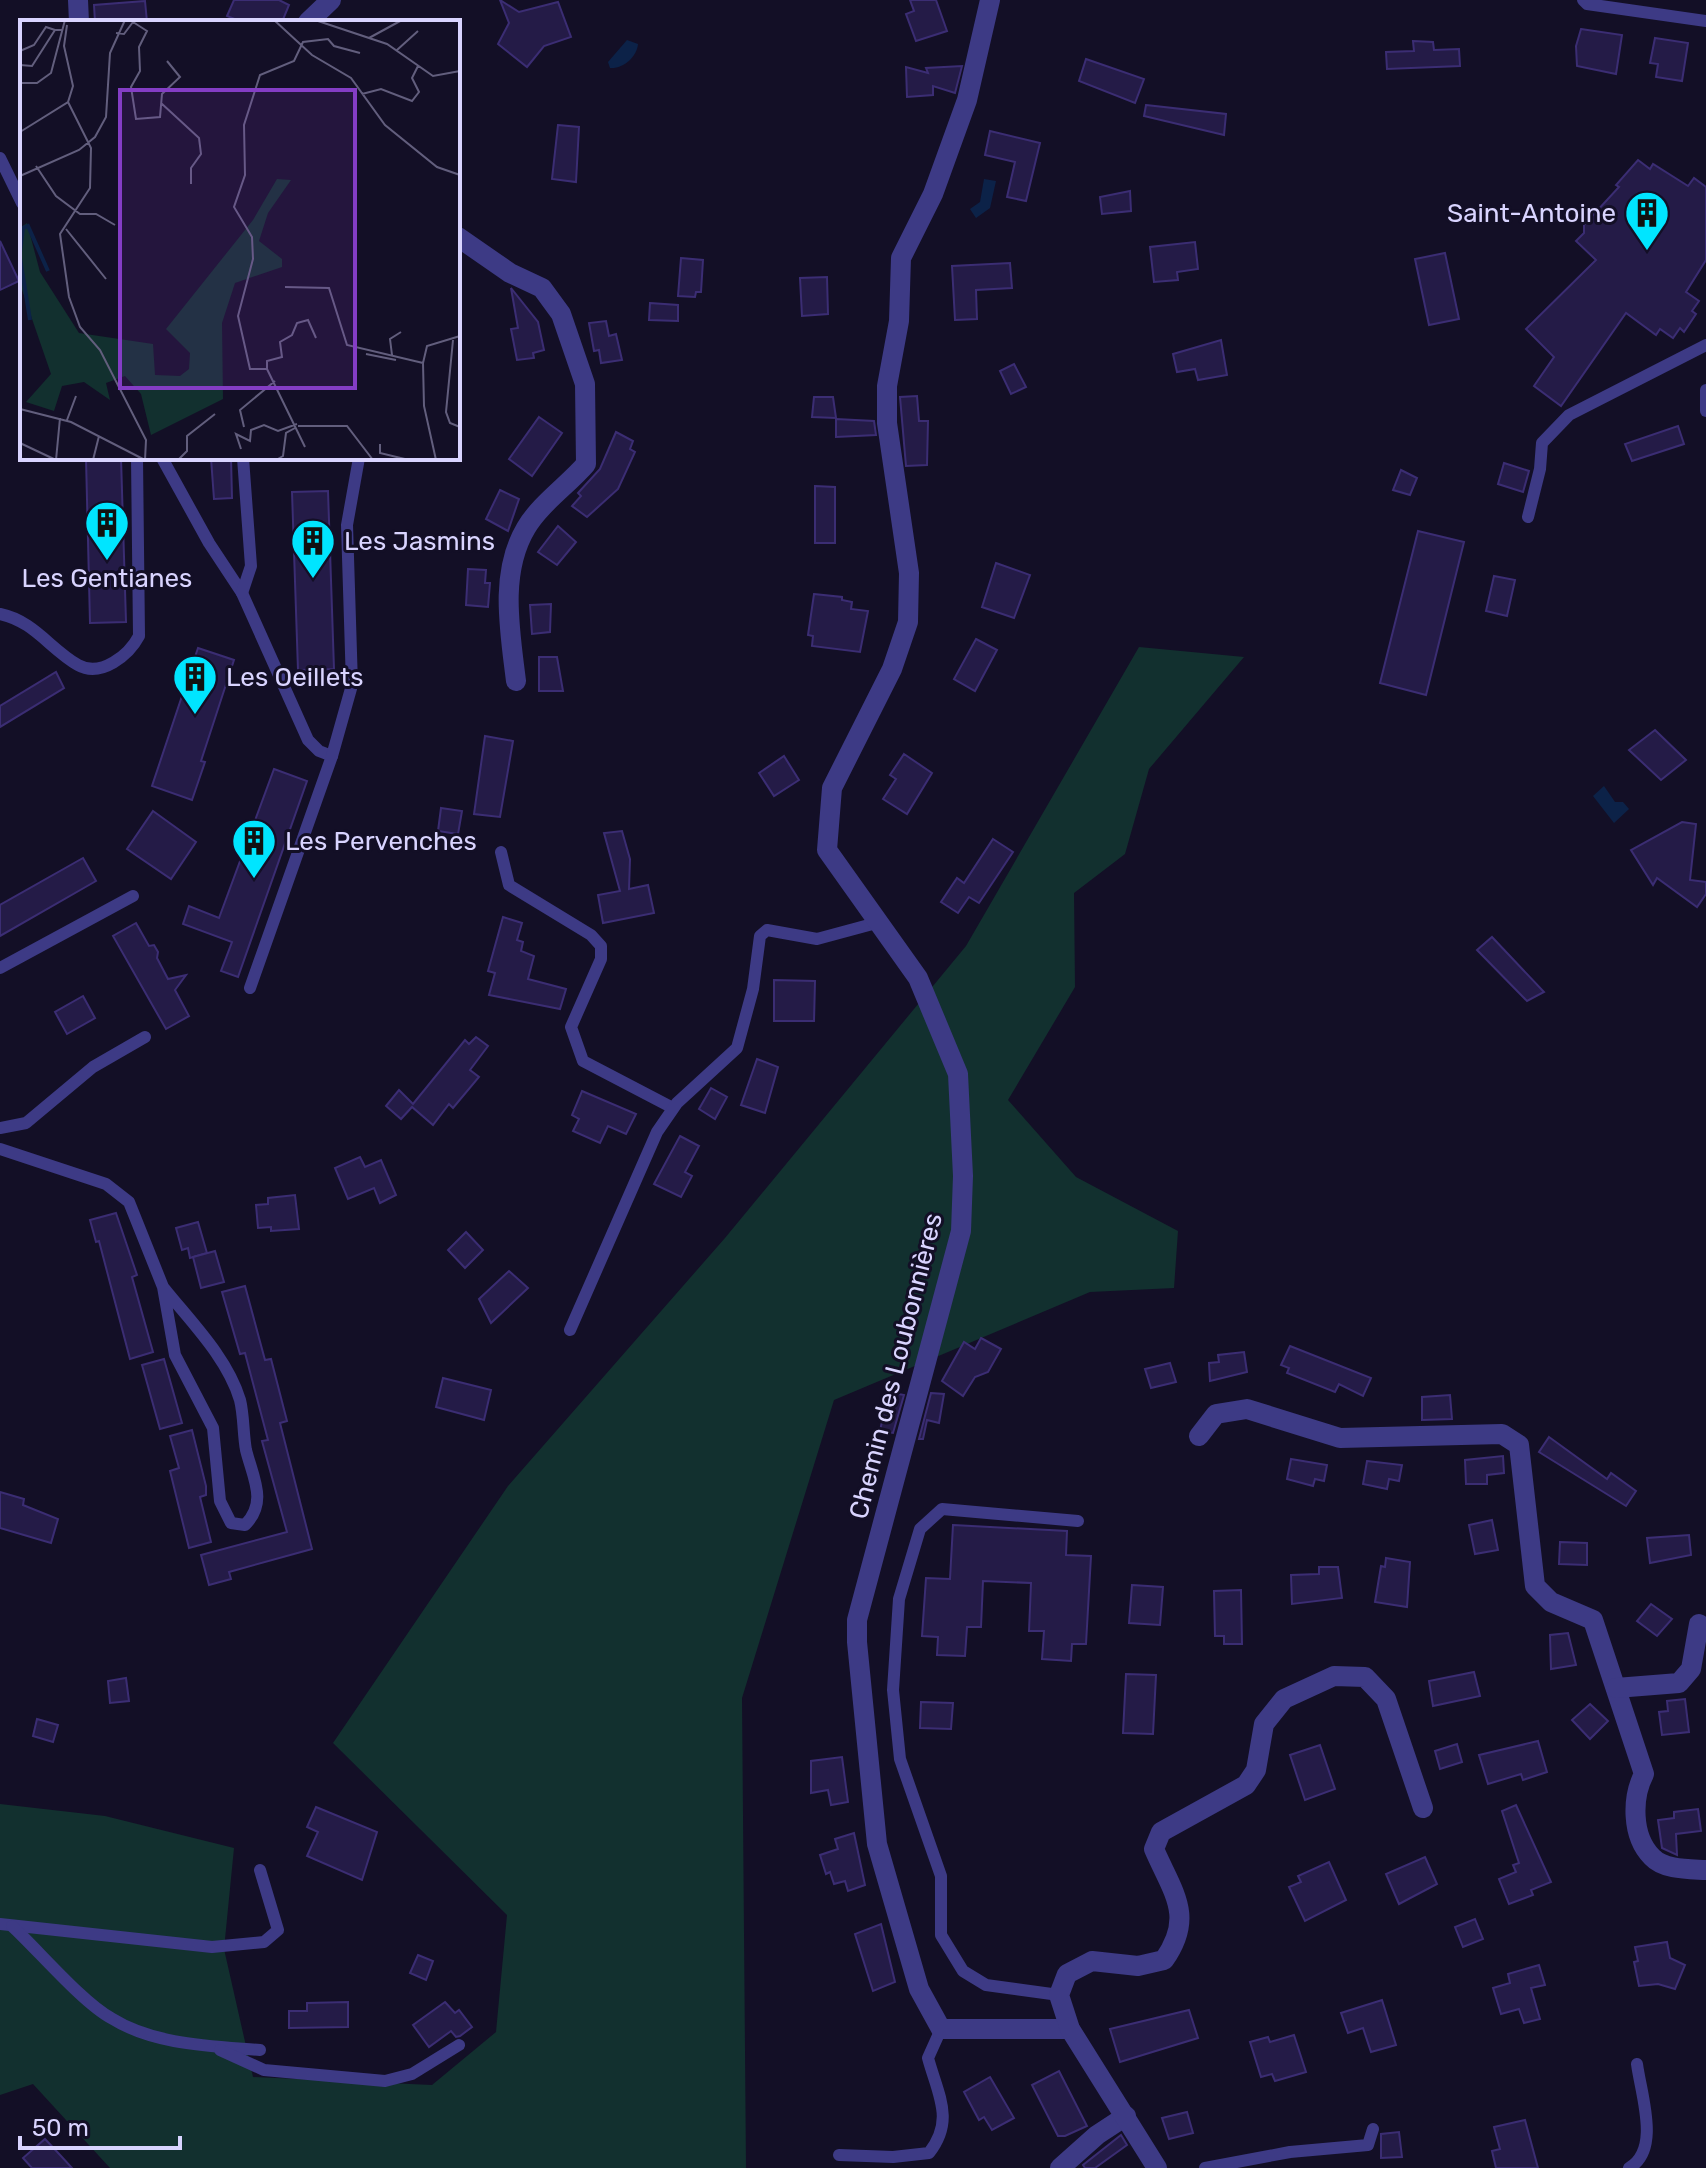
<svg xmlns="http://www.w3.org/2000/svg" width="1706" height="2168" font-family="Rubik,sans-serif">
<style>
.green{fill:#12302f}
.water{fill:#0c2248}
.building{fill:#241b47;stroke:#3b2d73;stroke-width:2}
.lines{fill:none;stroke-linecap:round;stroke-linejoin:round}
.service{stroke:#3d3a85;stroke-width:12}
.minor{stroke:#3d3a85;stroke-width:20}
.labels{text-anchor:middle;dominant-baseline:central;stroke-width:6;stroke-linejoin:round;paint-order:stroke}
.poi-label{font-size:26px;fill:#d9d4ff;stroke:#130f26;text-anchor:start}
.street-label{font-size:26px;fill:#d9d4ff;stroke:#130f26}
.inset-river{fill:none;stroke:#0c2248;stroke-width:4}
.inset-road{fill:none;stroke:#625e7d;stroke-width:2}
.view{fill:#843dc5;fill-opacity:0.15;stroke:#843dc5;stroke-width:4}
.inset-edge{fill:none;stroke:#d9d4ff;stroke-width:4}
</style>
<rect width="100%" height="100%" fill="#130f26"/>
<polygon class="green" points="1139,647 1244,657 1149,769 1125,854 1074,893 1075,987 1008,1100 1076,1177 1178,1231 1174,1288 1090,1292 834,1400 742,1698 746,2168 110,2168 33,2084 0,2095 0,1804 105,1816 234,1848 224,1949 253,2077 432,2085 496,2032 507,1915 333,1743 508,1486 725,1238 966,946"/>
<g class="water">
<path d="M627 40 638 44C637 57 623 69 610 68L608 62Z"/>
<polygon points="984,179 996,181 990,208 976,218 970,209 980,202"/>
<polygon points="1604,786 1615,802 1623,802 1629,809 1614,823 1593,796"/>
</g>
<g class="building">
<polygon points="234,0 279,0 289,5 282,22 242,22 227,16"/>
<polygon points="500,0 519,12 558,2 571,37 544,46 527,67 498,44 509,23"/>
<polygon points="910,0 936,0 947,31 916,41 906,14 914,11"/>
<polygon points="145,1 147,22 95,22 94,5"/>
<polygon points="1581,29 1622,35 1616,74 1577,66 1576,46"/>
<polygon points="1655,38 1688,43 1682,81 1656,77 1658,64 1650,63"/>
<polygon points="1413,41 1433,42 1434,50 1459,49 1460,66 1387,69 1386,52 1414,51"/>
<polygon points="1086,59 1144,79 1135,103 1079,81"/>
<polygon points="962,66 955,93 933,86 933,95 907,97 906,67 928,73 926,68"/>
<polygon points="1146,105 1226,114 1224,135 1144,116"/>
<polygon points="558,125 579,127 576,182 552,179"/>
<polygon points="990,131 1040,143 1026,201 1007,197 1015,162 985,155"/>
<polygon points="1638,160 1650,169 1653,164 1688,186 1694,178 1706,187 1706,260 1686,292 1699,301 1692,311 1696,314 1684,332 1680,328 1673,338 1660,329 1656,335 1626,313 1561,406 1534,386 1554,357 1526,329 1596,260 1576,241 1584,233 1584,225 1619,187 1616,185"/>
<polygon points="1130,191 1131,211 1102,214 1100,197"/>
<polygon points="0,241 19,281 0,290"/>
<polygon points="1195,242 1198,269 1177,272 1178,280 1154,282 1150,247"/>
<polygon points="1445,253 1459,319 1429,325 1415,259"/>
<polygon points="681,258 703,260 701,292 696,292 695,297 678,296"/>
<polygon points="1010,263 1012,288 976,290 977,319 955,320 952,266"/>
<polygon points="827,277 828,314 802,316 800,278"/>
<polygon points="511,288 538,322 544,350 533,353 534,358 517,360 511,329 518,328"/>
<polygon points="650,303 678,305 678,321 649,320"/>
<polygon points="606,321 609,336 616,334 622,360 601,363 599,350 594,351 589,323"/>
<polygon points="1221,340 1227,375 1198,380 1195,369 1177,372 1173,354"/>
<polygon points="1014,364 1026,387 1011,394 1000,371"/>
<polygon points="917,396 919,421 928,421 927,465 906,466 900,397"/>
<polygon points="814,397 833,397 836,418 812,417"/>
<polygon points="539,417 562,433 532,476 509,459"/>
<polygon points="836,419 874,421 876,435 836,437"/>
<polygon points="1678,426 1684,444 1632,461 1625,444"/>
<polygon points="616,432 633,441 630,449 635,452 618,489 587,517 572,506 581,496 578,493 600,469"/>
<polygon points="86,458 121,458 126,622 90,623"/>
<polygon points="211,458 231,458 232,498 214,499"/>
<polygon points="1504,463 1529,471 1523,492 1498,484"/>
<polygon points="1401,470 1417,478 1410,495 1393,490"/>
<polygon points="815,486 835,487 835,543 815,543"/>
<polygon points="500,490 519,499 508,531 486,519"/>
<polygon points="328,491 334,669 298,670 292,492"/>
<polygon points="558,526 576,542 557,565 538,552"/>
<polygon points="1418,531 1464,542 1426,695 1380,683"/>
<polygon points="996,563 1030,575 1014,618 982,607"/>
<polygon points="468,569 486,570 485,583 490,583 488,607 466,605"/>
<polygon points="1494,576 1515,580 1507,616 1486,611"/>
<polygon points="814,594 842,597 842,600 852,602 851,609 868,611 860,652 812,646 813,636 808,635"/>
<polygon points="551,604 550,632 532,634 530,605"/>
<polygon points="976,639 997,650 975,691 954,679"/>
<polygon points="198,648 234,660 201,761 205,762 192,800 152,786"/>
<polygon points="539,657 557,657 563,691 539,691"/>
<polygon points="56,672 64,688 0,727 0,706"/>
<polygon points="1655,730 1686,760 1661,780 1629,750"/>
<polygon points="485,736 513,741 500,817 474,814"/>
<polygon points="904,754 932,773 907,814 883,799 896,779 890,775"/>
<polygon points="784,756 799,780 774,796 759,773"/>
<polygon points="274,769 307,781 238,977 221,971 232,942 183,924 189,906 219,918"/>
<polygon points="441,808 462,811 458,834 438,831"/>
<polygon points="153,811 196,842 171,879 127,849"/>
<polygon points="1682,822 1696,824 1690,880 1706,882 1706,894 1697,907 1657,878 1653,885 1631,850"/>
<polygon points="622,831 630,859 629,889 648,885 654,913 603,923 598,895 620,891 604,833"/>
<polygon points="993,839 1013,852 979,903 969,897 958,913 941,902 957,878 964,883"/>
<polygon points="83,858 96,881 0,936 0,905"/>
<polygon points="503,917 522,923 517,940 523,942 521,951 534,956 528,979 566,989 560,1009 489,995 495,973 488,971"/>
<polygon points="136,923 149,946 154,945 158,952 157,958 168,979 186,975 175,990 189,1016 166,1029 113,936"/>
<polygon points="1492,937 1544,992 1527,1001 1477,950"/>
<polygon points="774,980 815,981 814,1021 774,1021"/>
<polygon points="83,996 95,1018 67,1034 55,1012"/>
<polygon points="476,1037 488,1046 470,1070 479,1077 453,1108 449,1104 433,1125 412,1107 401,1119 386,1106 399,1090 413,1104 465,1040 469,1044"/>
<polygon points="757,1059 778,1067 765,1113 741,1105"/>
<polygon points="711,1088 727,1097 715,1119 699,1109"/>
<polygon points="582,1091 636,1114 626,1134 608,1126 600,1143 573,1131 579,1119 572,1115"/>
<polygon points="680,1136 699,1146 685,1172 692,1176 681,1197 654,1184"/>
<polygon points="360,1157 365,1167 381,1160 396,1195 380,1203 374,1188 348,1199 335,1168"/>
<polygon points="295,1195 299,1229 271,1231 271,1227 258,1228 256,1205 268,1204 268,1198"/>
<polygon points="116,1213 137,1275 132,1277 153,1352 130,1359 99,1241 96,1242 90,1220"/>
<polygon points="198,1222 207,1253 190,1258 188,1248 182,1250 176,1228"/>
<polygon points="466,1232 483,1250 465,1268 448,1250"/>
<polygon points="215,1251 224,1282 201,1288 193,1257"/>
<polygon points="509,1271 528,1288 491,1323 479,1299"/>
<polygon points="245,1286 265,1360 271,1359 287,1421 280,1423 312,1549 229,1572 231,1579 209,1585 201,1555 287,1532 262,1441 268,1440 245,1353 240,1354 222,1292"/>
<polygon points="981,1338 1001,1349 988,1372 975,1377 963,1396 942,1381 964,1342 975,1349"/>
<polygon points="1290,1346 1371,1378 1363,1396 1339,1384 1335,1392 1287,1373 1289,1368 1281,1365"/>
<polygon points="1244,1352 1247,1372 1210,1381 1209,1363 1219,1362 1218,1355"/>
<polygon points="164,1359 182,1423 160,1429 142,1365"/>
<polygon points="1170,1363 1176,1382 1151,1388 1145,1369"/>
<polygon points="443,1378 491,1390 484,1420 436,1407"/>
<polygon points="888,1392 904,1395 893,1433 880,1431"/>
<polygon points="931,1393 944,1394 939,1423 927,1420 923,1439 919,1439"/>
<polygon points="1450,1395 1452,1419 1422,1420 1422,1397"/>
<polygon points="192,1430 206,1486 206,1495 200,1497 211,1542 189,1548 170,1471 179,1468 170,1436"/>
<polygon points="1549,1437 1607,1479 1611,1473 1636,1491 1626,1506 1539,1452"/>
<polygon points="1503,1456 1504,1473 1487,1475 1487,1484 1466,1484 1465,1460"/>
<polygon points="1291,1459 1327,1465 1324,1481 1315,1479 1313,1486 1287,1479"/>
<polygon points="1367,1461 1402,1465 1399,1481 1389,1479 1387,1489 1363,1484"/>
<polygon points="0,1492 24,1499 23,1505 58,1519 51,1543 0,1528"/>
<polygon points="1492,1520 1498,1550 1475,1554 1469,1525"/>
<polygon points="953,1525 1067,1531 1066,1555 1091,1556 1086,1644 1072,1644 1071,1661 1042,1659 1044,1631 1029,1631 1031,1583 983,1581 981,1627 967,1627 965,1656 937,1655 938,1637 922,1636 926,1578 950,1579"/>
<polygon points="1689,1535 1691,1555 1650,1563 1647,1538"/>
<polygon points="1560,1542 1587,1543 1587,1565 1559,1564"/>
<polygon points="1386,1558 1410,1562 1407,1607 1375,1602 1381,1566 1385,1567"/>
<polygon points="1319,1567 1338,1567 1342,1598 1292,1604 1291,1575 1319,1574"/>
<polygon points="1132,1585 1163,1587 1160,1625 1129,1623"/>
<polygon points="1241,1590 1242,1644 1224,1644 1224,1636 1215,1636 1214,1591"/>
<polygon points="1651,1604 1672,1619 1657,1636 1637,1621"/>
<polygon points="1568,1633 1576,1665 1551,1669 1550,1635"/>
<polygon points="1474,1672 1480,1696 1433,1706 1429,1681"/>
<polygon points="1126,1674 1156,1675 1153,1734 1123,1733"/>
<polygon points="126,1678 129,1701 110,1703 108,1681"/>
<polygon points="1685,1699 1689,1732 1662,1735 1659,1712 1668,1711 1667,1701"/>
<polygon points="921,1702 953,1703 951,1729 920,1728"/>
<polygon points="1590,1704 1608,1721 1590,1739 1572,1720"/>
<polygon points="37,1719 58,1725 53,1742 33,1736"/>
<polygon points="1538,1741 1547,1772 1523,1780 1521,1774 1488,1784 1479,1755"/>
<polygon points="1457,1744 1462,1762 1440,1769 1435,1751"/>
<polygon points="1320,1745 1335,1789 1305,1800 1290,1755"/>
<polygon points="842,1757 848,1802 831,1805 828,1790 811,1793 811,1761"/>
<polygon points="1516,1805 1551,1882 1531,1890 1533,1895 1509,1904 1499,1879 1516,1872 1513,1865 1519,1863 1502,1811"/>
<polygon points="316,1807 377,1832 362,1880 307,1856 318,1832 307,1827"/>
<polygon points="1698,1809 1701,1831 1676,1834 1677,1855 1662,1848 1658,1820 1674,1818 1674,1812"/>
<polygon points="854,1833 865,1885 848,1891 845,1881 834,1884 830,1872 826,1874 820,1855 838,1849 835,1839"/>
<polygon points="1425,1857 1437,1884 1399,1904 1386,1874"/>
<polygon points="1329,1862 1346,1900 1305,1921 1289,1887 1301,1882 1298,1876"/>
<polygon points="1475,1919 1483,1939 1463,1947 1455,1927"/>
<polygon points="881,1924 895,1982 873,1991 855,1934"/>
<polygon points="1667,1942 1670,1958 1685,1965 1675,1989 1658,1984 1639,1986 1634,1962 1638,1961 1635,1947"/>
<polygon points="418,1955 433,1961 426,1980 410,1973"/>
<polygon points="1539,1965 1545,1985 1531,1988 1540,2019 1524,2023 1519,2009 1501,2014 1493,1988 1510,1983 1508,1974"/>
<polygon points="1382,2000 1396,2045 1371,2052 1363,2028 1348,2033 1341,2013"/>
<polygon points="348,2002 348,2027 289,2028 289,2011 307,2011 307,2003"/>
<polygon points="445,2002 455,2013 459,2010 472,2027 460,2036 456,2037 451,2031 429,2047 413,2025"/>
<polygon points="1189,2010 1198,2038 1120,2062 1110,2029"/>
<polygon points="1294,2035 1306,2072 1275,2081 1272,2074 1261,2077 1250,2042 1268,2037 1270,2042"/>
<polygon points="1059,2071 1087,2126 1065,2136 1058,2136 1032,2085"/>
<polygon points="990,2077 1014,2118 992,2130 984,2117 979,2120 964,2092"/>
<polygon points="1187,2112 1193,2133 1169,2139 1162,2118"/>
<polygon points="1525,2120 1538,2168 1496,2168 1492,2151 1500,2149 1494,2127"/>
<polygon points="1399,2132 1402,2157 1381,2158 1381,2134"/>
<polygon points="1121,2135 1127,2145 1095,2168 1085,2168 1083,2165"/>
<polygon points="45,2139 61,2156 72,2168 32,2168 23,2158"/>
</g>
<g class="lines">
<g class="service">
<polyline points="1583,0 1587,4 1706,21"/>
<polyline points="0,158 22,203"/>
<polyline points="1706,390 1706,411"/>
<polyline points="162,458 209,543 242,593 308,740 319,751 332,756"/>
<polyline points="1528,517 1540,469 1542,443 1569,415 1706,345"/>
<polyline points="242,593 251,566 243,458"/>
<path d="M0 614C34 621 50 649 78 665 101 678 129 655 139 636L137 458"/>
<polyline points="501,852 509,885 591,935 601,946 601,959 571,1027 583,1061 673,1108"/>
<polyline points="0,968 133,896"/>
<polyline points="250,988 332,756 352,685 347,525 359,458"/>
<polyline points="0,1128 26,1123 93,1067 145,1037"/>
<path d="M0 1149 106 1184 129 1202 163 1287 175 1355 213 1428 220 1501 231 1523 245 1525C268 1502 253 1478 246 1450 243 1434 244 1416 240 1400 227 1357 190 1321 163 1287"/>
<polyline points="570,1330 657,1132 677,1103 737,1048 753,989 760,936 767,930 817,939 880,922"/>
<polyline points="0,1924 212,1947 264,1942 278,1930 260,1870"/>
<path d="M12 1926C38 1950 82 2002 111 2018 154 2045 211 2046 260 2050"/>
<polyline points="1059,1995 986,1985 963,1971 941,1935 941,1876 900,1759 893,1690 899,1599 920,1529 942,1509 1078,1521"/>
<polyline points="220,2050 264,2070 385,2081 412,2074 459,2045"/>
<path d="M839 2155 893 2157 929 2153C955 2120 938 2095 928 2058L941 2029"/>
<polyline points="1205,2168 1290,2152 1368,2145 1373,2129"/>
<path d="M1629 2168C1661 2150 1641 2095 1637 2064"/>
</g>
<g class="minor">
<polyline points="78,0 79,22"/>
<polyline points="990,0 967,100 933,194 901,258 899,321 887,386 887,423 909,573 908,622 892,669 832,788 827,850 918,978 958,1074 963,1176 961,1231 857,1620 857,1642 877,1844 919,1989 941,2029 1070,2029"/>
<polyline points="308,22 331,0"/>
<path d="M458 237 510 273 542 288 561 314 585 384 586 464C568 485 540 504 526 528 499 573 510 631 516 681"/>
<path d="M1199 1436 1216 1414 1247 1409 1340 1438 1502 1434 1519 1445 1535 1586 1551 1602 1593 1620 1644 1774C1632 1797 1631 1836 1652 1857 1664 1870 1689 1869 1706 1870"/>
<polyline points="1616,1688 1679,1683 1691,1669 1699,1624"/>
<polyline points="1060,2168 1097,2135 1126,2116"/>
<path d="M1157 2168 1070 2029 1059 1995 1067 1974 1092 1961 1138 1966 1164 1960C1195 1916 1173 1893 1154 1849L1161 1832 1246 1785 1256 1770 1264 1724 1284 1699 1334 1676 1365 1677 1386 1699 1423 1808"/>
</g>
</g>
<defs>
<g id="building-pin" transform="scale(2.3)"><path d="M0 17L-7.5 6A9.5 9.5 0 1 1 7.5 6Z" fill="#00e5ff" stroke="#130f26"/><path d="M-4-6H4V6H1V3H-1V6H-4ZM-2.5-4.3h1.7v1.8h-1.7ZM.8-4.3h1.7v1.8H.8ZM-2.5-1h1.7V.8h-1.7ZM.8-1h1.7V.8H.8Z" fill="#111"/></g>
</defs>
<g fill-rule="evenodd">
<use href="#building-pin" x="1647" y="213"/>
<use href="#building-pin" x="107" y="523"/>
<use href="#building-pin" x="313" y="541"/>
<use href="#building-pin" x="195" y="677"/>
<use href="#building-pin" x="254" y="841"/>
</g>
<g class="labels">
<g class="poi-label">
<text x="1616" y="213" text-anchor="end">Saint-Antoine</text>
<text x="344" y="541">Les Jasmins</text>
<text x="107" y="578" text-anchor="middle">Les Gentianes</text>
<text x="226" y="677">Les Oeillets</text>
<text x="285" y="841">Les Pervenches</text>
</g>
<g class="street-label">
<text transform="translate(896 1366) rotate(-76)">Chemin des Loubonnières</text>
</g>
</g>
<g transform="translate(20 20)">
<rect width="440" height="440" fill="#130f26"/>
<path d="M257 159 271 160 248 193 239 221 262 239V247L215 263 202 303 203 379 131 415 121 374 105 356 86 363 90 380 64 362 42 366 34 391 6 382 31 354 0 264 1 207 7 203 20 252 59 313 133 324 135 355 160 356 169 349 170 333 146 309 233 200Z" fill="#12302f"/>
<path class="inset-river" d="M0 232 3 208 8 206 28 251M0 238 10 300"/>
<path class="inset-road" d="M254 0 292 35 331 58 365 105 417 147 440 155M295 0 367 24 413 56 440 51M96 13 104 14 113 2 127 11 119 27 120 51 111 67 116 99 140 97 142 74 160 57 147 41M349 18 382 0M377 30 398 11M0 31 14 25 26 7 35 10M0 45 12 46 35 10H43M0 63H17L31 53 45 0M342 74 361 69 392 81 399 72 392 58 398 46M48 82 71 128 70 168 40 214 49 277 60 307 80 330 126 420 125 440M141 83 179 118 181 134 171 148V164M0 112 48 82 53 66 44 26 47 5M16 146 36 176 60 194H76L95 205M0 156 59 130 75 117 86 97 90 33 105 0M46 209 86 259M265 267 309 268 327 325 403 343M433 320 426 392 430 403 440 407M346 334 376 340M372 335 370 319 381 312M247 349H230L218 296 233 239 232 217 214 187 225 155 224 105 240 55 274 41 283 22 308 19 314 26 340 33M247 349V341L262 337 260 322 272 315 277 303 288 300 296 318M247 349 285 427M0 389 51 402 125 440M47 400 56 376M278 406H327L353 440M224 407 220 390 255 361M0 423 36 440M360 424V433L389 440M221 429 216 414 230 421 231 410 244 405 258 411 277 404M36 440 40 398M73 440 79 416M158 440 167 431V416L195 394M256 440 263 436 266 413 275 408M416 440 404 386 403 343 407 326 440 316"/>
<path class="view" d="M100 70H335V368H100Z"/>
<rect width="440" height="440" class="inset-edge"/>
</g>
<path d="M20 2136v12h160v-12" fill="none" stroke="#d9d4ff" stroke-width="4"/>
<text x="32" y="2136" font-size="24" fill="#d9d4ff" stroke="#130f26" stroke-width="6" paint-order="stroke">50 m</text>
</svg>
